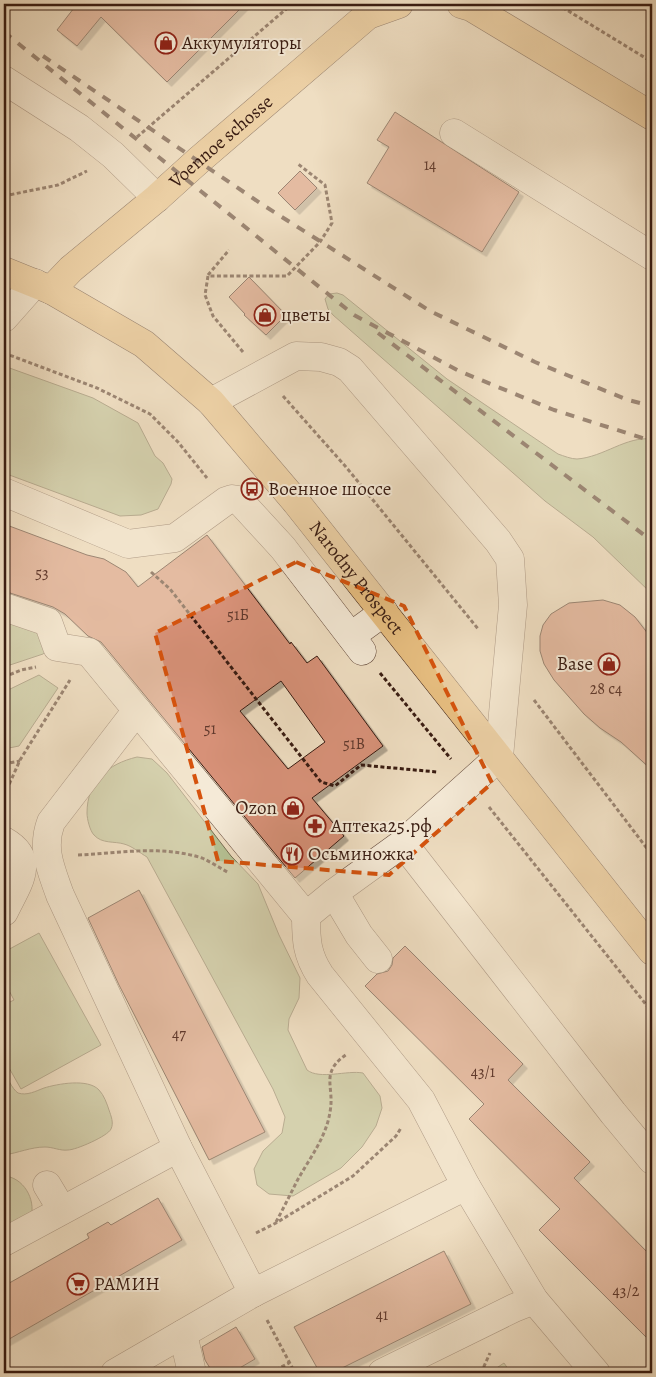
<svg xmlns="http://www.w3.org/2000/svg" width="656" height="1377" font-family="Alegreya,serif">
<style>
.green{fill:#b6c295;stroke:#786f54}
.building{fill:#d79178;stroke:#391c12;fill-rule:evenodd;filter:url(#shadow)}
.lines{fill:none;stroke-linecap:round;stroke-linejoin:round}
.minor-casing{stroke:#664c3e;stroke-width:29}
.major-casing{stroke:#391c12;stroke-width:29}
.path{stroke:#391c12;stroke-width:3;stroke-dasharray:4 2.5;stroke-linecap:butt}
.minor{stroke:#f5ead7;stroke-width:28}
.major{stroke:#e8bf81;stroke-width:28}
.rail{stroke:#391c12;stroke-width:4;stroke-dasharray:9 9;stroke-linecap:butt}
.marked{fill:none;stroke:#d6530d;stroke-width:4;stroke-dasharray:10 6;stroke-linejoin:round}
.labels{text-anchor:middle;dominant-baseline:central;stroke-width:4;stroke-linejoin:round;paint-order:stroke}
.number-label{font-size:16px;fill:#60392c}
.poi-label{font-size:19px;fill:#391c12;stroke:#f5ead7;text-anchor:start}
.street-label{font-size:19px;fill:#391c12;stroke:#f5ead7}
</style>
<defs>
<filter id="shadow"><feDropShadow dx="4.5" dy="4.5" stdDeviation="0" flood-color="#0004"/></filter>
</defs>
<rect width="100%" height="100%" fill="#efdec2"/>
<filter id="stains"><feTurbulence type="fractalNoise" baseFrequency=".004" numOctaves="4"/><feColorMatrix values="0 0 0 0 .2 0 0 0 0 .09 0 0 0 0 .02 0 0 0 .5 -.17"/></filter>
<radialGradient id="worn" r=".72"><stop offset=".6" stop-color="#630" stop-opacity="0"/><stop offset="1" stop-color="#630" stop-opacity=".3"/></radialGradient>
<g class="green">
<path d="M337 293 343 295 447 379 558 454C564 456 571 459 577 459 604 457 626 436 652 439V594L593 537 545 501 333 315 328 309 325 299 329 294Z"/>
<polygon points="4,366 93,398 138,423 155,456 163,463 172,479 171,484 158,509 141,515 120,516 4,473"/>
<polygon points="4,618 26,626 43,636 48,650 43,654 4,667"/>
<polygon points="39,675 58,688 19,746 4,749 4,692"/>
<path d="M137 757 152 759 167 773 231 856 258 884 279 935 300 978 299 998 289 1019 288 1030 307 1070C320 1080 347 1070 363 1073L380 1096 382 1108 376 1126 362 1147 341 1168 293 1196 269 1194 257 1185 254 1169 263 1151 282 1133 285 1117 273 1089 147 857C140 853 132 846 124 844 114 841 102 844 94 835 90 831 87 819 87 813 87 781 108 764 137 757Z"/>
<polygon points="39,933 101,1045 21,1089 4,1059 4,1005 14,1000 4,981 4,952"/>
<path d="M4 1071C7 1077 12 1089 18 1093 27 1096 36 1091 44 1088 57 1084 88 1078 99 1090 104 1095 107 1104 109 1110 111 1116 114 1123 111 1129 108 1136 76 1150 68 1150 60 1151 53 1147 45 1147 31 1147 18 1153 4 1155Z"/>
<path d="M4 1176C23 1177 36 1199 31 1217L4 1234Z"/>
<polygon points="504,1363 511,1373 489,1373"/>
</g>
<g class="building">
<polygon points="77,4 245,4 167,82 101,17 77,46 57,30"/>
<polygon points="395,112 519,192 482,252 367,183 389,147 377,140"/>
<polygon points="300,171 317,188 295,210 278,193"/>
<polygon points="249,277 286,315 266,335 244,315 245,314 229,297"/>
<path d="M4 524 87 555 104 559 126 572 138 587 207 535 290 644 291 642 307 663 317 656 383 746 312 798 344 836 295 878 101 642 88 636 65 614 53 607 4 591ZM281 681 325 742 288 769 240 711Z"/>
<polygon points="603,600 620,605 635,617 652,639 652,770 621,742 600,728 584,714 554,680 544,664 540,651 540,636 543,625 551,614 569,603"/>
<polygon points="139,890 265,1132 209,1160 119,985 88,918"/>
<polygon points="405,946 523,1064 508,1080 590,1162 574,1178 652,1257 652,1343 539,1230 560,1209 469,1119 484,1104 365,986 377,974 388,971 392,965 393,958"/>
<polygon points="158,1198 182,1240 4,1342 4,1286 89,1238 87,1234 108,1222 111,1225"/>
<polygon points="444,1251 471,1304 332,1373 320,1373 294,1327"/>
<polygon points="236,1327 255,1359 231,1373 213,1373 205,1360 202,1347"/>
</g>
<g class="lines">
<g class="minor-casing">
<g id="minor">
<polyline points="4,80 79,128 113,155 157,198"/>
<polyline points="454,133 652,256"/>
<polyline points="4,318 35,283"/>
<path d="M211 402 296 356 321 357 339 362 350 369 498 541 510 559 513 605 499 757 403 843 334 893 306 916C306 941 307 955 320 975L421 1100 466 1186 534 1300 596 1373"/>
<polyline points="4,492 128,544 175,538 226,501 232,499 239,500 283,548 362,651"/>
<polyline points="4,607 48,622 57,647 89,652 306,916"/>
<polyline points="351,636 384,612"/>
<path d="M137 710 51 822C41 849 51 869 60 895L178 1148 253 1293"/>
<path d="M4 841C38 860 16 886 4 912"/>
<polyline points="403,843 613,1113 652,1160"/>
<polyline points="334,893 359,935 378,959"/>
<polyline points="47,1185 62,1210"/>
<polyline points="4,1242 178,1148"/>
<polyline points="183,1334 192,1373"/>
<polyline points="115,1373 253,1293 466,1186"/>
<polyline points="382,1373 514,1308 534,1300"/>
</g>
</g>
<g class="major-casing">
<g id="major">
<polyline points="461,4 471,7 652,116"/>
<path id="s1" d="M4 271 51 290 144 344 211 402 296 502 652 951"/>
<path id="s2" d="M51 290 71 269 157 198 199 160 368 15 399 4"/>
</g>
</g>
<g class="path">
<polyline points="557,4 652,62"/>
<polyline points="137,137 292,4"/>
<polyline points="4,196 58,185 87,171"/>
<polyline points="208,275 229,250"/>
<polyline points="243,352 213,316 205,295 208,276 287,276 320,242 332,223 325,185 298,164"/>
<polyline points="4,353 97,388 150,414 178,442 207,478"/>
<polyline points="283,396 346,467 479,630"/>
<polyline points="151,572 170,589 321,782 335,786 361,765 437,772"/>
<polyline points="380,673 451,759"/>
<polyline points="4,677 21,670 36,667"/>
<polyline points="534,700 652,855"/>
<polyline points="4,764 20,761"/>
<polyline points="4,796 20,760 70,680"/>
<polyline points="489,807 652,1012"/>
<path d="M78 855C120 853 161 845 202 858 211 862 220 868 229 873"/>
<path d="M276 1222C283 1209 290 1195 297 1181 309 1159 326 1138 330 1112 335 1086 319 1073 347 1054"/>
<polyline points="256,1233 276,1223 353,1176 396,1136 401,1128"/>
<polyline points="267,1320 295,1373"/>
<polyline points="270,1373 289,1363"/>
<polyline points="481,1373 490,1353"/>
</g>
<use href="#minor" class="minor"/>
<use href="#major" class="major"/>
<g class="rail">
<polyline points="4,32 354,315 459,371 554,410 652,441"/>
<polyline points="43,56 263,205 430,311 535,362 628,400 652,406"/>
<polyline points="378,333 652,541"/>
</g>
</g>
<path d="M0 0H656V1377H0ZM296 562 404 606 492 783 389 875 218 861 155 633Z" fill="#efdec2" fill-opacity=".55" fill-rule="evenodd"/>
<path class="marked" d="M296 562 404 606 492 783 389 875 218 861 155 633Z"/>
<defs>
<g id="shop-ring" transform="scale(1.125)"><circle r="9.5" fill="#f5ead7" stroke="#8f2418" stroke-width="1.5"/><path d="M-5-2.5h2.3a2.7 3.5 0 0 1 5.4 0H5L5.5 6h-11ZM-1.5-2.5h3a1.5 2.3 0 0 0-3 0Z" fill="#8f2418"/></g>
<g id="bus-ring" transform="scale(1.125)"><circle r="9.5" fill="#f5ead7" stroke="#8f2418" stroke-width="1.5"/><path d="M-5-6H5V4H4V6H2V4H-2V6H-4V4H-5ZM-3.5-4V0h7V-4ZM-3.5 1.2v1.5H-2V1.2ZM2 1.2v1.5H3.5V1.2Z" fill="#8f2418"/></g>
<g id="pharmacy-ring" transform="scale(1.125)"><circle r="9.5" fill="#f5ead7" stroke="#8f2418" stroke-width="1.5"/><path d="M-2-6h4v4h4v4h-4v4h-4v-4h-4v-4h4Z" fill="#8f2418"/></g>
<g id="restaurant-ring" transform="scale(1.125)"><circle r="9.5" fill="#f5ead7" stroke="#8f2418" stroke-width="1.5"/><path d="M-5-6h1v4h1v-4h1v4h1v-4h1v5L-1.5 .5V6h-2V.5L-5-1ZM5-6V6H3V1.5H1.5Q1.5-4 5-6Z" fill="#8f2418"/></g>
<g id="supermarket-ring" transform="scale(1.125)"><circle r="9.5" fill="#f5ead7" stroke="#8f2418" stroke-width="1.5"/><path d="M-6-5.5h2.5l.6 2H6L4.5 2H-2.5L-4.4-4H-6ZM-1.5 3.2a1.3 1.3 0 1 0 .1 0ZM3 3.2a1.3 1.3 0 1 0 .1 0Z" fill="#8f2418"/></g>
</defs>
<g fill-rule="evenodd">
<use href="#shop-ring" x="166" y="43"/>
<use href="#shop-ring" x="265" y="315"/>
<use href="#bus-ring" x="252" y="489"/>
<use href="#shop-ring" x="609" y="664"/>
<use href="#shop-ring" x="293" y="808"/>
<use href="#pharmacy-ring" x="315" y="826"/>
<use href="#restaurant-ring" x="292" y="854"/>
<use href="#supermarket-ring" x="78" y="1284"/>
</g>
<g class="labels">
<g class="number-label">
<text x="430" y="165">14</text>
<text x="42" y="573">53</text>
<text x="238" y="615">51Б</text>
<text x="606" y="689">28 с4</text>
<text x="210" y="729">51</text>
<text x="354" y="744">51В</text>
<text x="179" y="1034">47</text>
<text x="483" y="1072">43/1</text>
<text x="626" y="1291">43/2</text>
<text x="382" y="1315">41</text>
</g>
<g class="poi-label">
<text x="182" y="43">Аккумуляторы</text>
<text x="281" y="315">цветы</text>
<text x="268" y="489">Военное шоссе</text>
<text x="593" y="664" text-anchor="end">Base</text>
<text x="277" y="808" text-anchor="end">Ozon</text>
<text x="331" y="826">Аптека25.рф</text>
<text x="308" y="854">Осьминожка</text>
<text x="94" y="1284">РАМИН</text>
</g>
<g class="street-label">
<text stroke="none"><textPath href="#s2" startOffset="226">Voennoe schosse</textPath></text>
<text stroke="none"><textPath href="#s1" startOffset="475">Narodny Prospect</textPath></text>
</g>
</g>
<rect width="656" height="1377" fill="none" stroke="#efdec2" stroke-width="20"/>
<rect x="5" y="5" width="646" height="1367" fill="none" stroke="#391c12" stroke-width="2.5"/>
<rect x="10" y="10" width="636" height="1357" fill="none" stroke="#391c12"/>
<rect width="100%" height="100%" filter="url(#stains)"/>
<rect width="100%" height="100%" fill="url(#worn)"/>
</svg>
